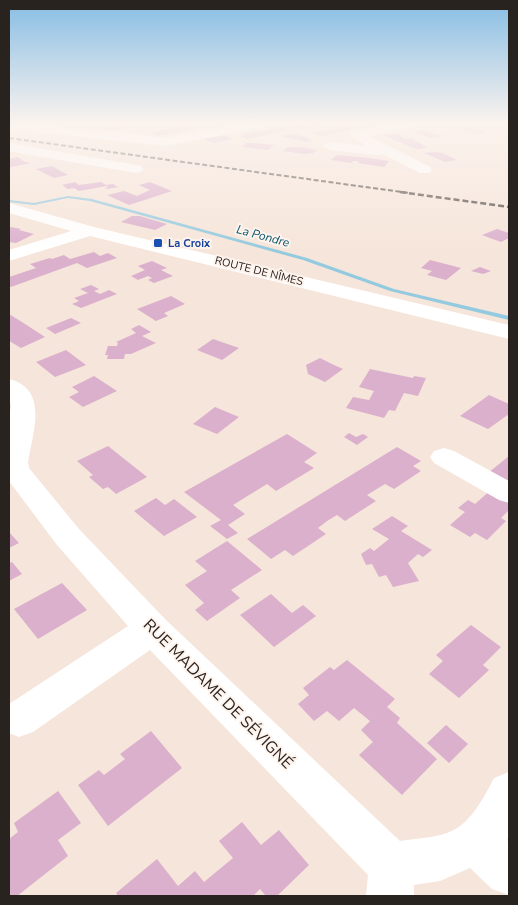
<svg xmlns="http://www.w3.org/2000/svg" width="518" height="905" font-family="'Nunito Sans',sans-serif">
<style>
.lines{fill:none;stroke-linecap:round;stroke-linejoin:round}
.stream{fill:#93cadf;fill-rule:evenodd}
.building{fill:#dbb0cd}
.minor{fill:#fff;fill-rule:evenodd}
.rail-far1{stroke:#4f4742;stroke-width:2;stroke-dasharray:5 2.5;stroke-linecap:butt}
.rail{stroke:#4f4742;stroke-width:2.5;stroke-dasharray:6 3;stroke-linecap:butt}
.transit-dot{fill:#1a4fb4;stroke:#fef4ed;stroke-width:2}
.labels{text-anchor:middle;dominant-baseline:central;stroke-width:4;stroke-linejoin:round;paint-order:stroke}
.far-transit-label{font-size:11px;font-weight:bold;fill:#164399;stroke:#fef4ed;text-anchor:start}
.far-street-label{font-size:11px;fill:#29231f;stroke:#fef4ed}
.far-water-label{font-size:12px;font-style:italic;fill:#08556a;stroke:#fef4ed}
.near-street-label{font-size:16px;fill:#29231f;stroke:#fef4ed}
</style>
<rect width="100%" height="100%" fill="#f6e5da"/>
<g class="lines">
<polygon class="stream" points="68,196 92,199 307,258 394,289 509,316 509,320 390,291 303,260 90,201 68,198 34,205 9,202 9,200 34,203"/>
</g>
<g class="building">
<polygon points="126,124 129,126 107,131 102,128"/>
<polygon points="300,124 311,124 315,126 300,129 292,126"/>
<polygon points="189,125 196,129 157,136 150,132"/>
<polygon points="343,125 354,129 322,136 311,132 325,130 334,130 337,129 331,127"/>
<polygon points="279,126 289,130 247,139 241,136 245,135 241,133 254,132 250,130 260,131"/>
<polygon points="472,127 487,132 476,134 458,129"/>
<polygon points="425,129 434,134 443,136 430,138 413,132"/>
<polygon points="297,133 313,141 305,142 281,136"/>
<polygon points="396,134 407,139 411,138 428,148 416,149 383,135"/>
<polygon points="224,135 233,139 213,143 204,139"/>
<polygon points="246,143 254,143 274,145 268,150 242,147"/>
<polygon points="288,147 300,147 317,150 313,153 304,154 283,151"/>
<polygon points="435,152 443,153 457,160 445,162 424,153"/>
<polygon points="337,155 370,158 389,161 384,167 358,163 359,161 353,161 351,163 331,160"/>
<polygon points="18,157 25,162 31,163 11,167 9,165 9,159"/>
<polygon points="52,166 68,175 54,178 36,169"/>
<polygon points="75,182 79,185 101,182 106,185 113,184 118,187 107,189 105,188 108,187 107,186 79,191 74,188 68,189 62,185"/>
<polygon points="150,182 172,191 129,205 107,195 124,191 137,196 150,190 139,185"/>
<polygon points="132,216 140,216 167,224 155,230 121,222"/>
<polygon points="11,227 21,229 19,230 34,234 16,243 9,242 9,228"/>
<polygon points="497,229 509,233 509,238 501,242 482,235"/>
<polygon points="94,252 100,256 108,253 117,258 87,268 77,263 11,287 9,285 9,277 36,268 30,264 50,258 52,259 64,255 70,259"/>
<polygon points="430,260 461,268 446,280 427,275 432,271 421,268"/>
<polygon points="152,261 167,268 161,270 173,276 154,283 148,280 152,278 148,276 138,280 131,276 145,270 138,266"/>
<polygon points="480,267 491,271 483,274 471,271"/>
<polygon points="91,285 99,289 94,291 100,294 109,290 117,294 81,308 72,304 79,301 74,298 88,293 80,289"/>
<polygon points="171,296 185,304 164,313 168,316 156,321 137,309"/>
<polygon points="9,314 22,322 45,337 21,348 11,342 9,341"/>
<polygon points="71,318 81,323 55,334 46,328"/>
<polygon points="139,325 151,332 142,336 156,343 131,354 125,354 124,359 107,359 108,355 105,355 108,346 117,346 118,343 116,342 136,333 131,329"/>
<polygon points="213,339 239,348 222,360 197,350"/>
<polygon points="66,350 86,365 55,377 36,362"/>
<polygon points="320,358 334,365 343,369 325,382 308,374 306,365"/>
<polygon points="370,369 413,378 414,376 426,378 418,396 404,393 395,411 389,410 384,418 346,408 353,397 369,400 374,391 359,387"/>
<polygon points="94,376 117,391 83,407 69,397 79,392 72,387"/>
<polygon points="489,395 509,404 509,414 488,429 460,416"/>
<polygon points="215,407 239,417 217,434 193,424"/>
<polygon points="349,433 356,437 363,434 368,437 357,445 344,437"/>
<polygon points="287,434 317,453 304,462 314,468 276,491 267,484 233,505 245,514 228,525 238,533 227,539 210,526 221,520 184,492"/>
<polygon points="108,446 147,477 116,494 108,487 103,489 89,477 93,475 77,461"/>
<polygon points="397,447 421,461 413,466 421,471 394,489 385,484 367,495 376,501 345,521 337,515 327,521 318,528 326,534 293,556 285,550 271,559 247,539"/>
<polygon points="509,456 509,485 488,473"/>
<polygon points="492,489 509,498 509,510 501,518 506,521 487,540 475,533 470,537 450,525 465,512 458,508 468,500 475,504"/>
<polygon points="156,498 165,505 174,499 197,517 164,536 134,511"/>
<polygon points="392,516 408,526 401,531 432,550 423,557 418,554 408,563 419,581 393,587 386,575 379,577 372,564 366,565 361,554 370,548 374,551 389,539 372,529"/>
<polygon points="9,532 19,543 9,548"/>
<polygon points="227,541 262,570 231,590 240,598 207,621 195,610 204,603 185,585 207,571 195,561"/>
<polygon points="12,562 22,574 9,581 9,563"/>
<polygon points="62,583 87,610 38,639 14,609"/>
<polygon points="271,594 292,613 303,605 316,616 274,647 240,615"/>
<polygon points="471,625 501,647 483,665 489,670 459,698 429,674 443,661 436,655"/>
<polygon points="347,660 395,699 387,707 400,718 397,723 437,759 402,795 359,755 373,742 361,730 370,721 354,708 339,721 327,711 314,721 298,704 309,695 303,688 330,667 334,670"/>
<polygon points="446,725 468,744 449,763 427,743"/>
<polygon points="151,731 182,768 108,826 78,785 99,770 104,775 125,759 120,754"/>
<polygon points="58,791 81,823 58,840 68,856 17,896 9,896 9,839 18,832 14,823"/>
<polygon points="242,822 261,845 279,830 309,865 277,896 266,896 260,889 253,896 118,896 116,893 157,859 178,886 195,871 204,882 233,858 219,841"/>
</g>
<g class="lines">
<g class="minor">
<polygon points="9,124 31,124 98,132 114,131 165,138 240,124 266,124 260,128 165,146 9,129"/>
<polygon points="392,124 416,124 414,127 369,136 430,167 432,170 430,173 420,173 383,154 378,155 330,150 323,146 330,142 367,146 350,135 351,132"/>
<polygon points="9,143 136,165 141,166 143,169 141,172 136,173 9,151"/>
<polygon points="9,203 94,227 509,325 509,339 90,236 9,261 9,250 71,231 9,213"/>
<path d="M9 379C49 389 33 432 28 462L29 468 79 529 165 619 400 841C418 838 445 838 460 826 475 815 485 795 494 778L509 772V837L507 840 509 842V895L492 889 470 868 440 881 414 885V896H366L368 875 150 650 33 732 19 737 9 733V704L128 626 57 545 9 481V419L11 406 9 399Z"/>
<polygon points="444,448 454,451 509,481 509,503 499,500 434,463 430,457 434,451"/>
</g>
<polyline class="rail-far1" points="9,138 409,193"/>
<polyline class="rail" points="400,192 509,207"/>
</g>
<linearGradient id="sky" x2="0" y2="1"><stop stop-color="#86bde4"/><stop offset="0.49" stop-color="#fbf3ee"/><stop offset="1" stop-color="#fbf3ee" stop-opacity="0"/></linearGradient>
<rect width="518" height="251" fill="url(#sky)"/>
<rect class="transit-dot" x="153" y="238" width="10" height="10" rx="2.5"/>
<g class="labels">
<g class="far-transit-label">
<text x="168" y="243">La Croix</text>
</g>
<g class="far-street-label">
<text transform="translate(259 271) rotate(14)">ROUTE DE NÎMES</text>
</g>
<g class="far-water-label">
<text transform="translate(263 236) rotate(15)">La Pondre</text>
</g>
<g class="near-street-label">
<text transform="translate(218 694) rotate(45)">RUE MADAME DE SÉVIGNÉ</text>
</g>
</g>
<rect width="518" height="905" fill="none" stroke="#29231f" stroke-width="20"/>
</svg>
